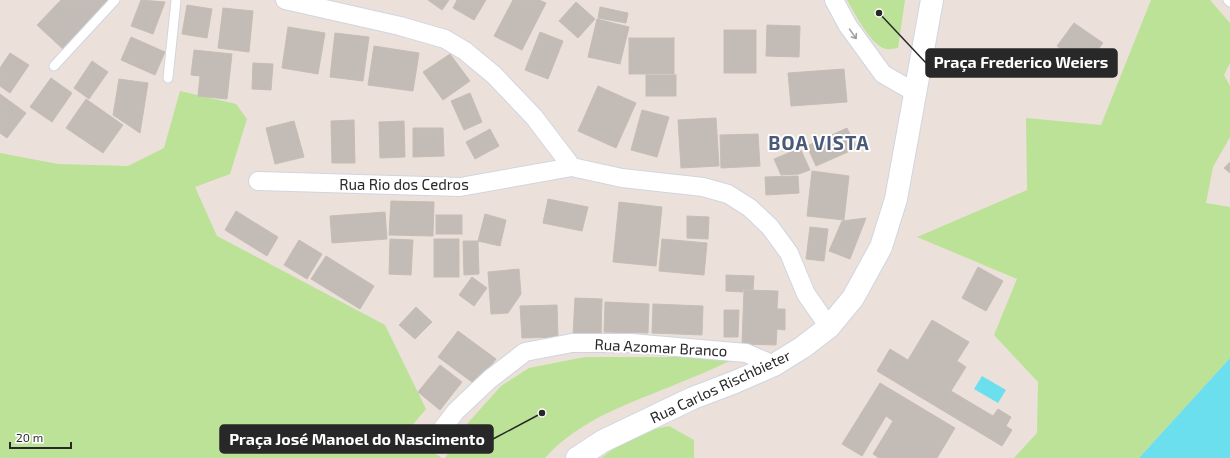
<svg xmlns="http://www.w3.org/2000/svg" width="1230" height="458" font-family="'Exo 2',sans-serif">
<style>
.green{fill:#bbe296}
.water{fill:#6cdfee}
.building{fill:#c3bbb6;stroke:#c6bdb4}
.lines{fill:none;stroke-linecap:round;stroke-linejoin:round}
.service-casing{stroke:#cfd5e1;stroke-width:11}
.minor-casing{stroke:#cfd5e1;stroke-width:20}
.tertiary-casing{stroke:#cfd5e1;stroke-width:24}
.service{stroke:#fff;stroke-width:9}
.minor{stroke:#fff;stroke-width:18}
.tertiary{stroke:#fff;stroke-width:22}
.oneway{stroke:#9e9e9e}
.labels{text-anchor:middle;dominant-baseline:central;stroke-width:4;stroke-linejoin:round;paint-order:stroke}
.street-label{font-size:15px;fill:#282828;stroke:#fff}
.district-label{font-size:19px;font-weight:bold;letter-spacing:1px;fill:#495978;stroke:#fff}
.leader{fill:none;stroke:#282828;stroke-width:1.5}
.callout-dot{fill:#282828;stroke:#fff;stroke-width:1.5}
.callout{fill:#282828;stroke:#282828;stroke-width:1.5}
.callout-label{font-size:16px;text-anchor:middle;font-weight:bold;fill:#fff}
</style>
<rect width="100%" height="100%" fill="#ebe1da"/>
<g class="green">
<path d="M847 0H905L898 48C895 48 889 50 886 49 870 45 855 13 847 0Z"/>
<polygon points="1151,0 1210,0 1230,23 1230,63 1224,75 1230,86 1230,137 1213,167 1206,203 1230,207 1230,358 1139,458 1014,458 1037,433 1038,382 994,335 1017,279 917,237 1027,190 1026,118 1101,125"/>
<polygon points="180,91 236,104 247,119 230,174 195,187 217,236 385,325 426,409 405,434 442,458 0,458 0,153 58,164 128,166 164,148"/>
<path d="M585 357H682L730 361C713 369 696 376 679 383 631 403 581 418 545 458H445L466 425 501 386 529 368Z"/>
<polygon points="669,426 694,440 694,458 601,458 636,433"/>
</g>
<g class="water">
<polygon points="1230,358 1230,458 1139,458"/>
<polygon points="982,376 1006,390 998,403 974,389"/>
</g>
<g class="building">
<polygon points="61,0 111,0 64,50 37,25"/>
<polygon points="141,0 165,2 153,34 131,26"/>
<polygon points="428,0 449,0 442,10"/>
<polygon points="457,0 486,0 474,20 453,8"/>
<polygon points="513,0 539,0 546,3 522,50 494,36"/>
<polygon points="576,2 595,19 578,38 559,21"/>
<polygon points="187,5 212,9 207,38 182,34"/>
<polygon points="600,7 628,13 626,23 598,18"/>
<polygon points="223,8 253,11 249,52 218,48"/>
<polygon points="597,19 629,27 620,64 588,57"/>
<polygon points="1074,23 1103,43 1085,66 1057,46"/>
<polygon points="767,25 800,26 799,57 766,56"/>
<polygon points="288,27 325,33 318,74 282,68"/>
<rect x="724" y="30" width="32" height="43"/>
<polygon points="540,32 563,41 548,79 525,70"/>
<polygon points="335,33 369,37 363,81 330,77"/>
<polygon points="131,37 165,52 155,75 121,60"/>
<rect x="629" y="38" width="45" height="36"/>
<polygon points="374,46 419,53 413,91 368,85"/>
<polygon points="194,50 232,54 227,99 198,96 200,76 191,75"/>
<polygon points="10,53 29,65 10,93 0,86 0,68"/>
<polygon points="450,54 470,81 443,100 423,72"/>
<polygon points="92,61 108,72 89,99 74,88"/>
<polygon points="253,63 273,64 271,90 252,89"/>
<polygon points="844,69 847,102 791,106 788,73"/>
<rect x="646" y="75" width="30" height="21"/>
<polygon points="51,78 72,93 52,122 30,107"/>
<polygon points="119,79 148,83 140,133 113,115"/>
<polygon points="598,86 636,103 616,148 578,131"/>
<polygon points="470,93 482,122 464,130 451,101"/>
<polygon points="0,94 26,113 7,138 0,133"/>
<polygon points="86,99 123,125 103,153 66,128"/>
<polygon points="642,110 669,117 657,157 631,150"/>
<polygon points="716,118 719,166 681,168 678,120"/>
<polygon points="354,120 355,163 332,163 331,121"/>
<polygon points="294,121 304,157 275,164 266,128"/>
<polygon points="404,121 405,157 380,158 379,122"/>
<polygon points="413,128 443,128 444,156 413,157"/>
<polygon points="847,128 857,148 816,166 807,146"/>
<polygon points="490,129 499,146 475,159 466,142"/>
<polygon points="758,134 760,166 721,168 720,135"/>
<polygon points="800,148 810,170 799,174 781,175 774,159"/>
<polygon points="1230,162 1230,173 1224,168"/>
<polygon points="812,171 849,176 844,220 807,216"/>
<polygon points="798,176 799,193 766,195 765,177"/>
<polygon points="548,199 588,207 582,231 543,223"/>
<polygon points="391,201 434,202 433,236 389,235"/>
<polygon points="619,202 662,207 656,266 613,262"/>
<polygon points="236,211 278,237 267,256 225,230"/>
<polygon points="385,212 387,239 332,243 330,216"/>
<polygon points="485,214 506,220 500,246 478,241"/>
<rect x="436" y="215" width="26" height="19"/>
<polygon points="687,216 709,217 708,239 687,238"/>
<polygon points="866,218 850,259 829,251 842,221"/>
<polygon points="810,227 828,229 824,261 806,259"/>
<polygon points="390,239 413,240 411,275 389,274"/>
<rect x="434" y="239" width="25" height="38"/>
<polygon points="662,239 707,243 704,275 659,271"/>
<polygon points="299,240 322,254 307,279 284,265"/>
<polygon points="463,241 478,241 479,274 464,275"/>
<polygon points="326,256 374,286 360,309 311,279"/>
<polygon points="978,267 1003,281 986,311 962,298"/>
<polygon points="519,269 521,294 508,313 491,314 488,272"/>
<polygon points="726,275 754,276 753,290 743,289 743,292 726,291"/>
<polygon points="472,277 487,288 474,306 459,295"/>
<polygon points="744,290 778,291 777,309 785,309 785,330 777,329 776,345 742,344"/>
<polygon points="575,298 602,299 601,336 573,335"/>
<polygon points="605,302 649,304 648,333 604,332"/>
<polygon points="653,304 703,306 702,335 652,333"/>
<polygon points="557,305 558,337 522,338 520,306"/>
<polygon points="416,307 432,322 415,339 399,325"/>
<polygon points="724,310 739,310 738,337 724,337"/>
<polygon points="932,320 969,342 957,361 966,367 951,391 993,416 998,409 1011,417 1006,426 1012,430 1002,446 877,371 890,349 908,360"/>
<polygon points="458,331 496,359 476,385 438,357"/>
<polygon points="440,365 462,382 440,410 418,392"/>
<polygon points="880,383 955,428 937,458 879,458 873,454 893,421 886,416 862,456 842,444"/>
</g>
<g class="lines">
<g class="service-casing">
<g id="service">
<polyline points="1228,0 1230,2"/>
<polyline points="54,66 115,0"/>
<polyline points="168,78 176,0"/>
</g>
</g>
<g class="minor-casing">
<g id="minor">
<polyline points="285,0 400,26 445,39 465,51 494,75 534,117 572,167 622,178 703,187 728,194 750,208 770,227 789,253 806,294 829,327"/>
<polyline points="834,0 848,26 883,74 916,93"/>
<polyline points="258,181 460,187 572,167"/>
<polyline points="436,437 456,411 490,379 525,352 572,343 631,343 746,353 774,365"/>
</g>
</g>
<g class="tertiary-casing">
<polyline id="tertiary" points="577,458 603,441 693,398 735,382 774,365 803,347 829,327 853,298 881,247 896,199 932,0"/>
</g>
<use href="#service" class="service"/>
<use href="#minor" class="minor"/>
<use href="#tertiary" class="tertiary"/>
</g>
<defs><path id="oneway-shaft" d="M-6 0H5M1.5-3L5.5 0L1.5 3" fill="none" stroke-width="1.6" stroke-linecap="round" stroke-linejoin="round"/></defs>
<use class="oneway" href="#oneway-shaft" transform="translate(853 34) rotate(55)"/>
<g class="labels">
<g class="street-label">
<text x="404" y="184">Rua Rio dos Cedros</text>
<text transform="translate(661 347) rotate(3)">Rua Azomar Branco</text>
<text transform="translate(720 386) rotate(-25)">Rua Carlos Rischbieter</text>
</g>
<g class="district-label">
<text x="819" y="142">BOA VISTA</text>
</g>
</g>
<path class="leader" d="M879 13L926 63M542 413L493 439"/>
<g class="callout-dot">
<circle cx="879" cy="13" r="4"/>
<circle cx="542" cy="413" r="4"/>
</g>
<g class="callout">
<rect x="926" y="49" width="191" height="28" rx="4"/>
<rect x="220" y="425" width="273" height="28" rx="4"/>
</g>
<g class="callout-label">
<text x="1021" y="68">Praça Frederico Weiers</text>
<text x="357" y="445">Praça José Manoel do Nascimento</text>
</g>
<path d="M10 442v6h61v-6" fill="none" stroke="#282828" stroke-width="2"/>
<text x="16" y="442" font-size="12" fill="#282828" stroke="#ffffff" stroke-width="3" paint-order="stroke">20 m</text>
</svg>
